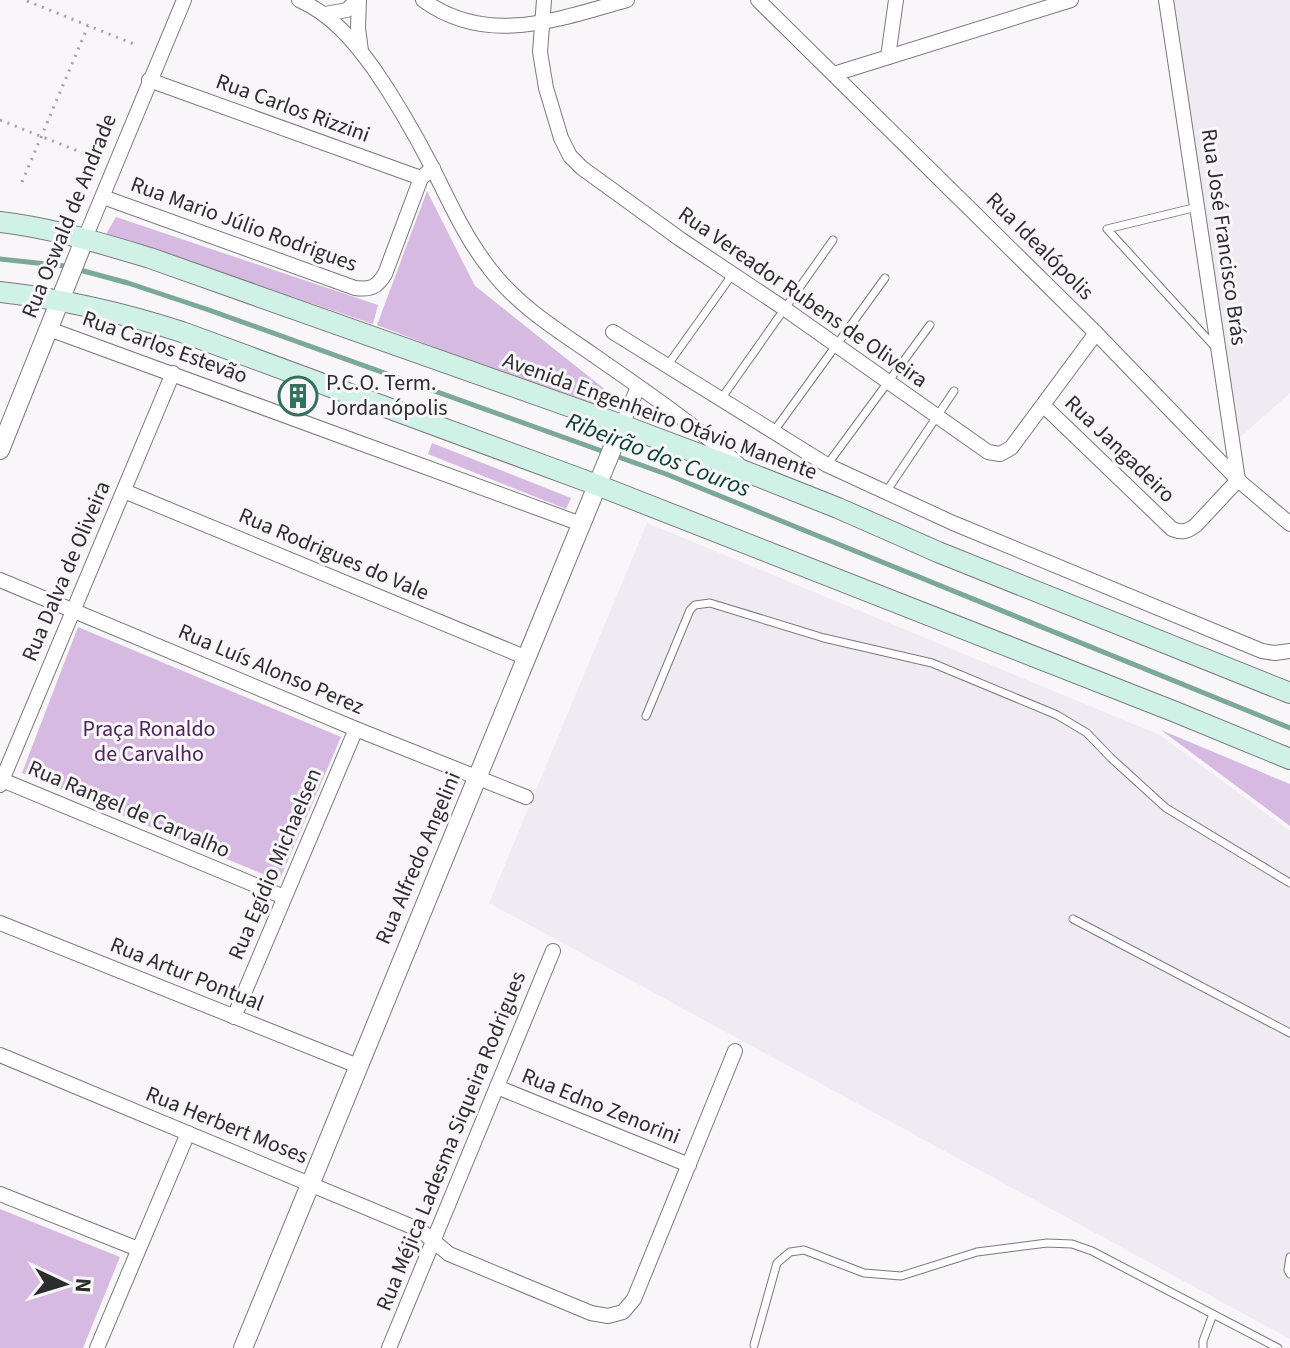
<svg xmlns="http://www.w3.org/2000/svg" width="1290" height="1348" font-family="'Source Sans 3',sans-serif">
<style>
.built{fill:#f0eaf3}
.green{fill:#d6bae2}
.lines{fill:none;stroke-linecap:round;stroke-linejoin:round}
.stream{stroke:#7ba897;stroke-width:5}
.service-casing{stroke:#7a797b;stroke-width:9}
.minor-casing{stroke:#7a797b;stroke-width:16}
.tertiary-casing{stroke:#7a797b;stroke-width:20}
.secondary-casing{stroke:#7a797b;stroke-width:22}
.path{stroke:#a4a3a5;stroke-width:3;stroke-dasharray:2 6;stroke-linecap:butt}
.service{stroke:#fff;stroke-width:7}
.minor{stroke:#fff;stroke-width:14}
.tertiary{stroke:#fff;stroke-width:18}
.secondary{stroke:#d0f2e6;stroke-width:20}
.labels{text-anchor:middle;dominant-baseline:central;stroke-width:6;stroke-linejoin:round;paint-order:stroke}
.street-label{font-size:22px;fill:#2d2d2e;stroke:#f8f6f9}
.poi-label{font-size:22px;fill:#2d2d2e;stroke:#f8f6f9;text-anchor:start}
.park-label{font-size:22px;fill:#4d245c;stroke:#f8f6f9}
.water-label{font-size:24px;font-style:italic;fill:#0a4131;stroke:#f8f6f9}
</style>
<rect width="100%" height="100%" fill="#f8f6f9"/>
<g class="built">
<polygon points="1171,0 1290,0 1290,393 1237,440"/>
<polygon points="647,523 1160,735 1290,831 1290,1339 489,903"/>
</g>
<g class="green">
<polygon points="427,191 475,286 607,391 612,397 612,405 601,411 377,325"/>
<polygon points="116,217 378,305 373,324 106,234"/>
<polygon points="432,443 571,498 566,509 428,454"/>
<polygon points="78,627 341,737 279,881 22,773"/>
<polygon points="1161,730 1290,784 1290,826"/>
<polygon points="0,1209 120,1257 83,1348 0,1348"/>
</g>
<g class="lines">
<polyline class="stream" points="0,259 65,266 128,283 206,309 666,474 1290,728"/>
<g class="service-casing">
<g id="service">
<polyline points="1197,207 1107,229 1214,346"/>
<polyline points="667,366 732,275"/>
<polyline points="721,399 833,240"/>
<polyline points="774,431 885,278"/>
<polyline points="827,465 930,325"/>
<polyline points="886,492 954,391"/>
<polyline points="646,716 690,610 695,605 710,603 824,638 932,663 1057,715 1087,733 1111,758 1166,808 1290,883"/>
<polyline points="1073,919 1290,1033"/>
<polyline points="1290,1257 1288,1270 1290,1274"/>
<polyline points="754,1345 777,1263 790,1252 804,1250 864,1273 901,1276 977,1252 1047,1243 1072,1244 1092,1251 1278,1348"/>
<polyline points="1203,1348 1203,1341 1213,1314"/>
</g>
</g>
<g class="minor-casing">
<g id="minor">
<path d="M299 0C332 15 353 40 374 69 396 101 415 134 433 169 450 203 466 239 490 269 517 305 556 329 592 354 642 389 693 423 738 464"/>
<polyline points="359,0 358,28 361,51"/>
<path d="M423 0C488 47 558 19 627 0"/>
<polyline points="544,0 540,52 546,88 561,138 570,156 582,168 680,239 785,309 988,452 1000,454 1011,448 1096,333"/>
<polyline points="758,0 1096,333 1238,480 1290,524"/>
<polyline points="325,14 347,10 357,0"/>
<polyline points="888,57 896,0"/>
<polyline points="834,74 1071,0"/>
<polyline points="149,80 421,178"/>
<path d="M103 197 355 288C371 290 377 287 385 274L421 178 433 168"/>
<polyline points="85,238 184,0"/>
<polyline points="49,329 581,524"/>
<polyline points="613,332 827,465 953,523 1262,651 1275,653 1290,651"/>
<path d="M1044 406 1172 529C1182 533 1187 532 1196 525L1238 480 1166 0"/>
<polyline points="622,425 638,387"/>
<polyline points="124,491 527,658"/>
<polyline points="0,580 356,729 526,797"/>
<polyline points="2,780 284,897"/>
<polyline points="0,785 173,373"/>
<polyline points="0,923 358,1066"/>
<polyline points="234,1017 356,729"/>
<polyline points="0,1055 420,1230 449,1254 591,1313 608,1316 623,1312 634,1299 735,1051"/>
<polyline points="497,1087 689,1165"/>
<polyline points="0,1194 138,1249"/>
<polyline points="97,1348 188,1133"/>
<polyline points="389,1348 553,951"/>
</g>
</g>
<g class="tertiary-casing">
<g id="tertiary">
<polyline points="0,450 85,238"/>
<polyline points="243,1348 622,425"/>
</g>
</g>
<g class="secondary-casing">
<g id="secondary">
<path d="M0 222C52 228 100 243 150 258L622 425 747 472 838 508 938 552 1290 693"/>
<path d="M0 292C62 299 123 313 182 332L597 485 1173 711 1290 759"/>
</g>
</g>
<g class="path">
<polyline points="27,1 134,44"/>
<polyline points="0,120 98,159"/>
<polyline points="22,182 88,26"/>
</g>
<use href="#service" class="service"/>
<use href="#minor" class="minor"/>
<use href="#tertiary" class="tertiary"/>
<use href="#secondary" class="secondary"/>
</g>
<defs>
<g id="building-ring" transform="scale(2)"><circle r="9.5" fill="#f8f6f9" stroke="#34715c" stroke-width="1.5"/><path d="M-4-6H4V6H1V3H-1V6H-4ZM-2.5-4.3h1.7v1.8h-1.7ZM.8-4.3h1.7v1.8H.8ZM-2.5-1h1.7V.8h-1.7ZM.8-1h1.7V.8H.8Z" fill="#34715c"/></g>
</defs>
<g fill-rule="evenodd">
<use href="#building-ring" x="298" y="396"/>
</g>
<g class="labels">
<g class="street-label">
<text transform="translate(293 108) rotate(20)">Rua Carlos Rizzini</text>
<text transform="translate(69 216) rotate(-68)">Rua Oswald de Andrade</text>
<text transform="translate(244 224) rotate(20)">Rua Mario Júlio Rodrigues</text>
<text transform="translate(1224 237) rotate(82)">Rua José Francisco Brás</text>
<text transform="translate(1040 246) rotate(45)">Rua Idealópolis</text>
<text transform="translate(803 297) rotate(35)">Rua Vereador Rubens de Oliveira</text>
<text transform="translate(165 347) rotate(20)">Rua Carlos Estevão</text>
<text transform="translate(660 416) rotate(20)">Avenida Engenheiro Otávio Manente</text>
<text transform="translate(1120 449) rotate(44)">Rua Jangadeiro</text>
<text transform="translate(334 554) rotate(23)">Rua Rodrigues do Vale</text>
<text transform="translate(66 571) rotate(-67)">Rua Dalva de Oliveira</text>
<text transform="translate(271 669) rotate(23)">Rua Luís Alonso Perez</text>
<text transform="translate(129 809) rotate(23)">Rua Rangel de Carvalho</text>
<text transform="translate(418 858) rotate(-67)">Rua Alfredo Angelini</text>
<text transform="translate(275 864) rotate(-67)">Rua Egídio Michaelsen</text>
<text transform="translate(187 974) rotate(22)">Rua Artur Pontual</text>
<text transform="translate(601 1106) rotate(22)">Rua Edno Zenorini</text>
<text transform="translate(227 1125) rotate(22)">Rua Herbert Moses</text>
<text transform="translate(451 1141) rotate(-68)">Rua Méjica Ladesma Siqueira Rodrigues</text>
</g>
<g class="poi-label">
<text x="326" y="383">P.C.O. Term.<tspan x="326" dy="25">Jordanópolis</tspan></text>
</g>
<g class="park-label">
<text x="149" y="729">Praça Ronaldo<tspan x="149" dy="25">de Carvalho</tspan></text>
</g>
<g class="water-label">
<text transform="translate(658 455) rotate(21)">Ribeirão dos Couros</text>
</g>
</g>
<g transform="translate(64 1284) rotate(94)" stroke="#f8f6f9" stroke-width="6" paint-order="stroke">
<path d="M0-6L14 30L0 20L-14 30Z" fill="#2d2d2e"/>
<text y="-12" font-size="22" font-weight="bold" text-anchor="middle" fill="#2d2d2e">N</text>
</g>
</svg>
